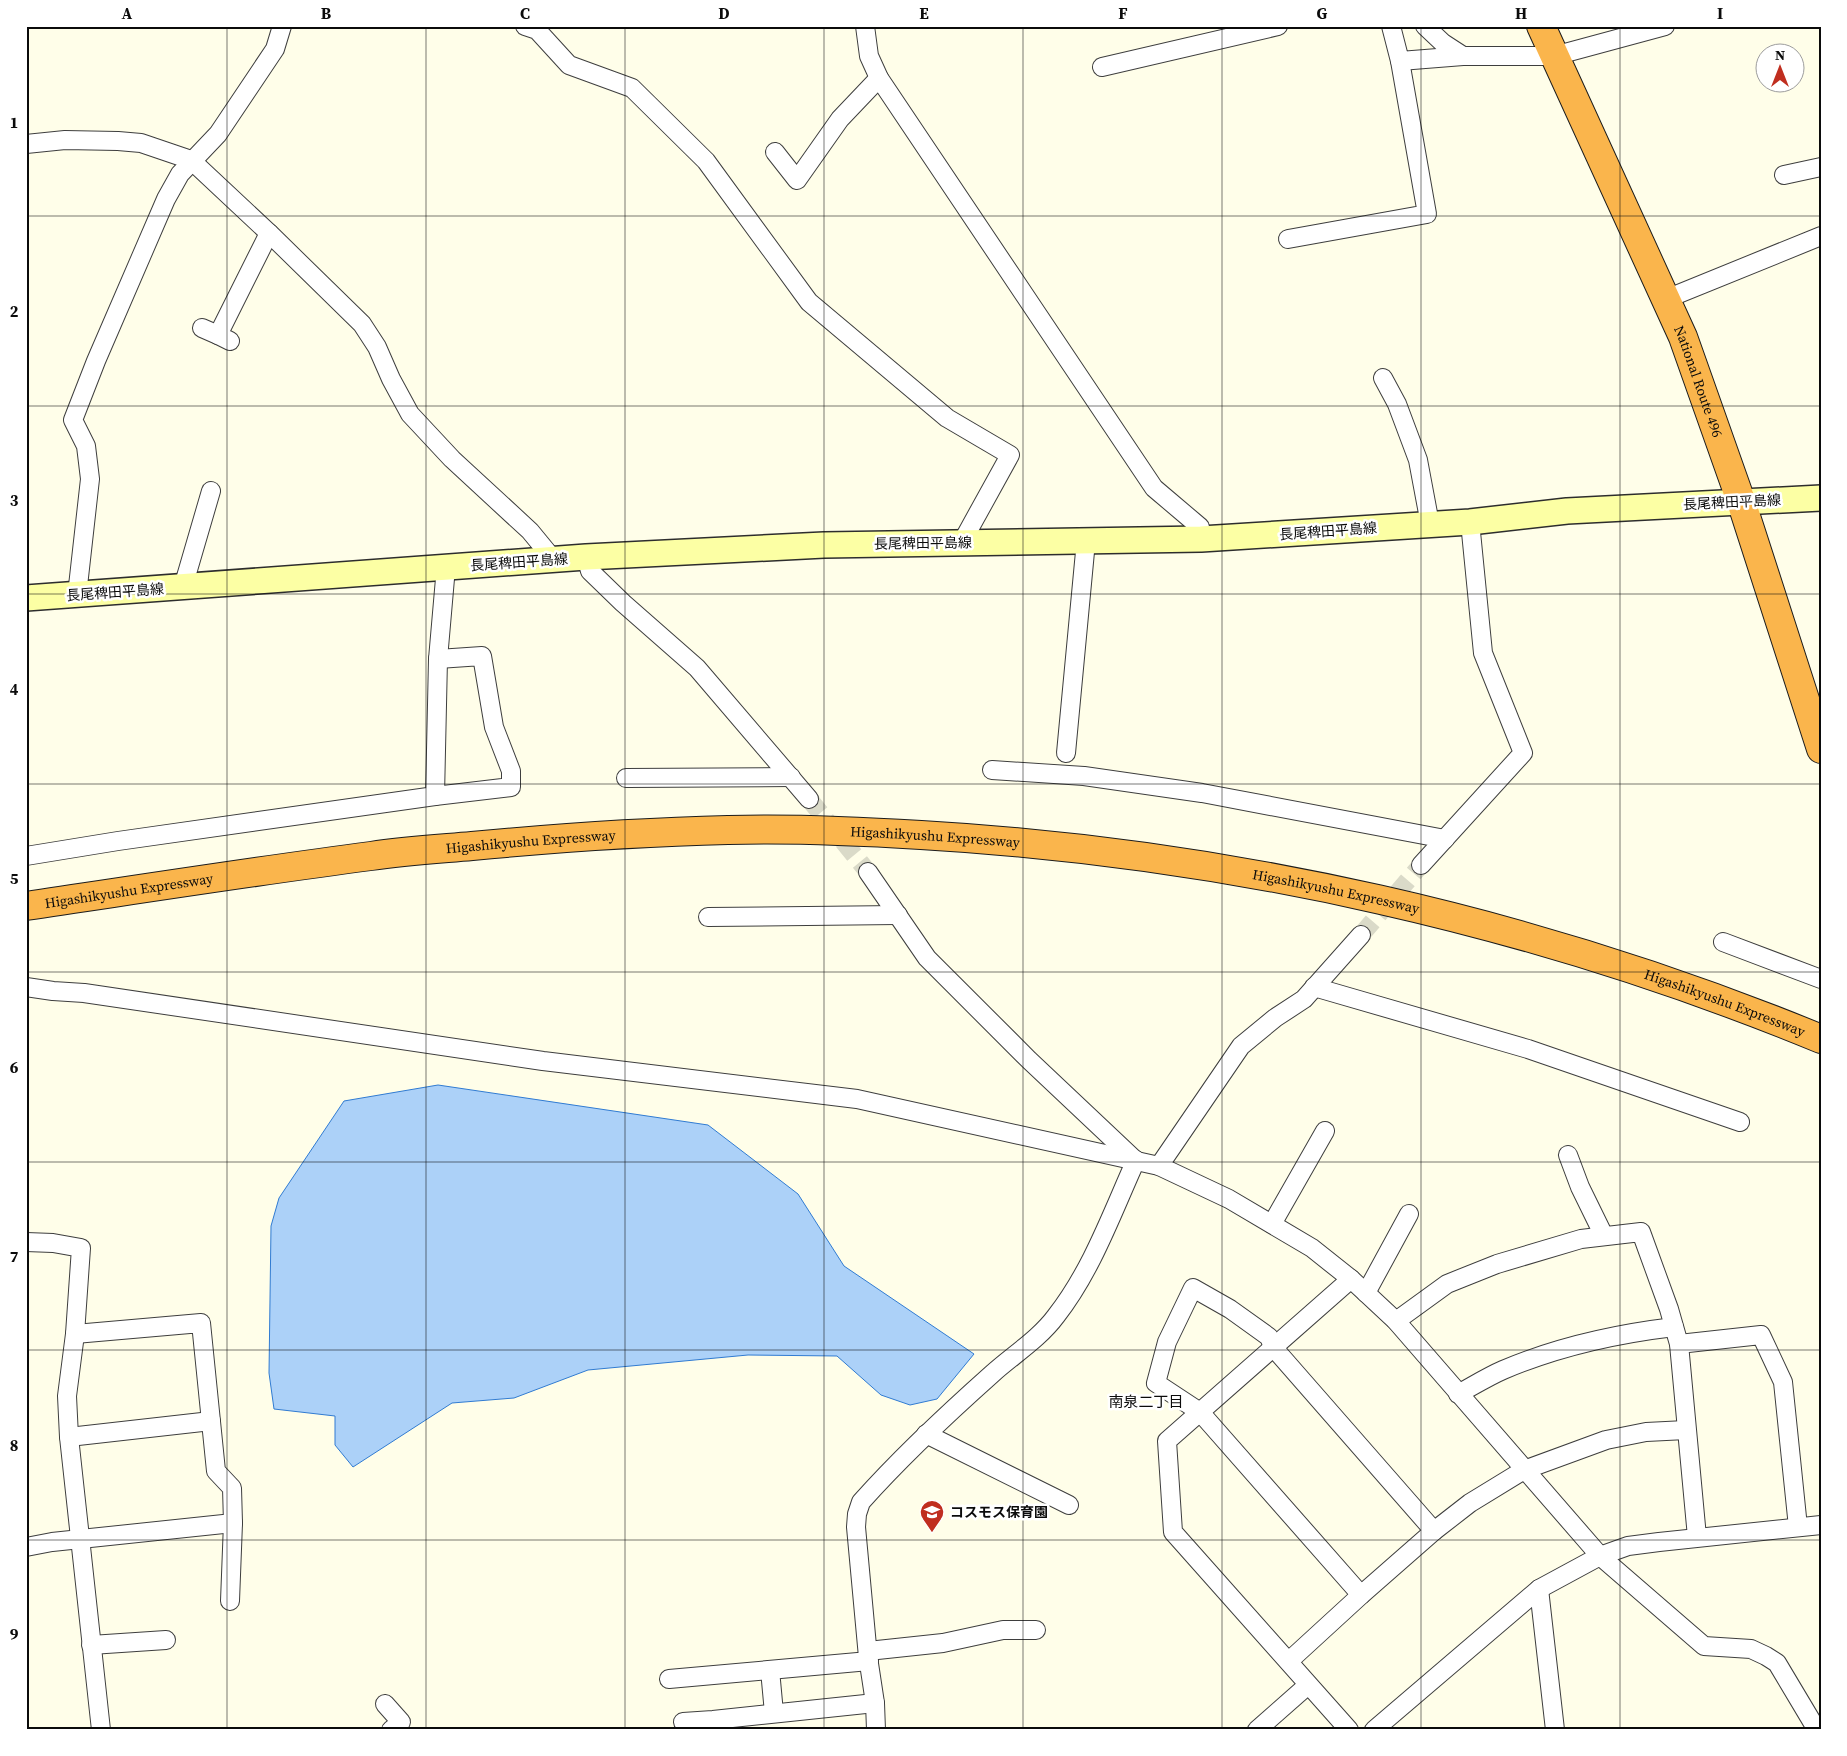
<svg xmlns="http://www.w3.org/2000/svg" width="1847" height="1756" font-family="'Source Serif 4','Noto Sans JP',serif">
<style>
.water{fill:#acd1f8;stroke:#307bd2}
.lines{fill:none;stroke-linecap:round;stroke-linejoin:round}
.street-tunnel{stroke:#dadac8;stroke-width:18;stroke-dasharray:18 9;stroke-linecap:butt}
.street-casing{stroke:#3e3e3e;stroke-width:20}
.secondary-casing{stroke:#2d2d2d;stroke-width:28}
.highway-casing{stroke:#1c1c1c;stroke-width:30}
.street{stroke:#fff;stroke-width:18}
.secondary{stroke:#fcffa4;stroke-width:25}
.highway{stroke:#fab54c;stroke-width:28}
.grid{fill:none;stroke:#0b0b0b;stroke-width:1;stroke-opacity:0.55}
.labels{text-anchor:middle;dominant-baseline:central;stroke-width:5;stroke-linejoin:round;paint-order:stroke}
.street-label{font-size:14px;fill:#0b0b0b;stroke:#fff}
.poi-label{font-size:14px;font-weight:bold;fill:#0b0b0b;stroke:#fff;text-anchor:start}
.neighbourhood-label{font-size:15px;fill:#0b0b0b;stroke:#fff}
.neatline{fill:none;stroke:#0b0b0b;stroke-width:2}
.grid-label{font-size:16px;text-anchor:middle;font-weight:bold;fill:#0b0b0b}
</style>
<rect width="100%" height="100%" fill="#fffee9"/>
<polygon class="water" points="438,1085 708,1125 798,1194 844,1266 974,1354 937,1399 910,1405 881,1395 837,1356 748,1355 588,1370 514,1398 452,1403 353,1467 335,1445 335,1416 274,1409 269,1373 271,1226 279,1198 344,1101"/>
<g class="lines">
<g class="street-tunnel">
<polyline points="809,799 868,872"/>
<polyline points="1361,935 1421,865"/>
</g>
<g class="street-casing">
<g id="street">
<polyline points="525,26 537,30 569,65 632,88 706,161 809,302 947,418 1010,455 962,542"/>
<polyline points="865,26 869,56 879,78 1154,488 1200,527 1201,539"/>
<polyline points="1391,26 1400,61 1463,56"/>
<polyline points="1425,26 1443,43 1463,56 1554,56 1665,26"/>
<polyline points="1102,67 1278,26"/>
<polyline points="26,144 65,140 118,141 141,143 191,160 269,233 362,324 377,347 391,379 410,414 452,459 530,531 553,559"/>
<polyline points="775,152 797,180 840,119 879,78"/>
<polyline points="1784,175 1821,167"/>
<polyline points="1288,239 1427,214 1400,61"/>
<polyline points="1666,299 1821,236"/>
<polyline points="202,328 218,335"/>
<polyline points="230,341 218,335 269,233"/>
<polyline points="1383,378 1397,404 1418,460 1430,524"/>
<polyline points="586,557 590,571 623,603 697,668 809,799"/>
<polyline points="183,587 211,491"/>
<polyline points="77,595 90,479 86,446 73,420 96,361 166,199 180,174 218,134 275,49 282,26"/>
<polyline points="1066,753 1086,541"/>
<polyline points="992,770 1084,776 1202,793 1445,839"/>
<polyline points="626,778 791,777"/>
<polyline points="435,796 511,787 511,771 494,727 482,656 438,659"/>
<polyline points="26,856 118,841 435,796 438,659 446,567"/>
<polyline points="1421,865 1523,753 1483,653 1470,522"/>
<polyline points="868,872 927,958 1029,1060 1135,1160"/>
<polyline points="708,917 898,915"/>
<polyline points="1723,942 1821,979"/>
<polyline points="26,987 53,991 84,993 543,1061 857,1099 1159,1166 1229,1199 1312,1248 1351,1279 1396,1321 1600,1556 1704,1646 1751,1649 1766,1656 1777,1663 1817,1730"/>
<polyline points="1314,987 1528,1049 1740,1122"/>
<polyline points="1568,1155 1580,1187 1604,1236"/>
<polyline points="1159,1166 1241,1046 1275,1018 1304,999 1361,935"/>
<polyline points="1272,1224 1325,1131"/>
<polyline points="26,1242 53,1243 81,1248 75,1334 67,1396 69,1437 101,1730"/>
<polyline points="1366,1293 1409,1214"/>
<polyline points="1396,1321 1447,1284 1497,1264 1581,1239 1641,1232 1669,1309 1679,1344 1697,1537"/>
<polyline points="1679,1344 1761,1335 1783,1382 1798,1527"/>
<path d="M1458 1394C1473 1386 1487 1377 1503 1370 1557 1347 1615 1334 1674 1327"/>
<polyline points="926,1434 1069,1505"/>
<polyline points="69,1437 211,1421"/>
<polyline points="26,1547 52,1542 233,1523 232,1488 216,1471 201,1323 75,1334"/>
<polyline points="1539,1589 1555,1730"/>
<polyline points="1361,1595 1200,1412 1156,1383 1167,1342 1193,1288 1230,1309 1269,1337 1273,1347 1434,1531"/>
<polyline points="230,1601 233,1523"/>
<polyline points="91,1645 166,1640"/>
<polyline points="868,1651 943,1643 1003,1630 1036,1630"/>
<polyline points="1289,1661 1361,1595 1434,1531 1470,1503 1524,1470 1606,1440 1646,1432 1686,1430"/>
<polyline points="770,1670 774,1713"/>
<polyline points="669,1679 869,1661"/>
<polyline points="385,1704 401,1722 391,1730"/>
<polyline points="683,1722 713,1720 875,1703"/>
<path d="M876 1730 875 1703 868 1657 856 1527 857 1514 861 1502C902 1456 946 1415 992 1374 1013 1355 1039 1339 1056 1316 1092 1270 1112 1213 1136 1160"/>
<polyline points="1257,1730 1308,1685"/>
<polyline points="1349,1730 1173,1532 1167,1441 1351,1279"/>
<polyline points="1374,1730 1539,1589 1600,1556 1628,1546 1659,1542 1821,1525"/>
</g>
</g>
<g class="secondary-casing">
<polyline id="secondary" points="26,598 586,557 824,545 1201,539 1470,522 1567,511 1821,498"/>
</g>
<g class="highway-casing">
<g id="highway">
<path id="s1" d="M1541 26 1683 337 1741 501 1821 749"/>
<path id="s2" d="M26 906C141 889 256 871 371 856 405 851 438 849 472 846 557 838 643 832 728 830 792 828 857 831 921 835 1229 853 1535 921 1821 1039"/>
</g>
</g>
<use href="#street" class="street"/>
<use href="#secondary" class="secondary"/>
<use href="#highway" class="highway"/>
</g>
<path class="grid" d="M227 26V1730M426 26V1730M625 26V1730M824 26V1730M1023 26V1730M1222 26V1730M1421 26V1730M1620 26V1730M26 216H1821M26 406H1821M26 594H1821M26 784H1821M26 972H1821M26 1162H1821M26 1350H1821M26 1540H1821"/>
<defs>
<g id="school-pin" transform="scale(1.25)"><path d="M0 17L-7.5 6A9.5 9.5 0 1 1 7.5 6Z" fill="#c02e1f" stroke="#fff"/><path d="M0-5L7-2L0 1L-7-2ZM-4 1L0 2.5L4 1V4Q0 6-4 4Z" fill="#fff"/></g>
</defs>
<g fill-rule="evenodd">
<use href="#school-pin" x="932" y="1512"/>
</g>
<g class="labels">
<g class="street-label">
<text stroke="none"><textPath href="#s1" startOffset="389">National Route 496</textPath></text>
<text transform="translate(1732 502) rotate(-3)">長尾稗田平島線</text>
<text transform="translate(1328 531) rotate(-4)">長尾稗田平島線</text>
<text transform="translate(923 543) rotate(-1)">長尾稗田平島線</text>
<text transform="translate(519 562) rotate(-4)">長尾稗田平島線</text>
<text transform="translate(115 592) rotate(-4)">長尾稗田平島線</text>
<text stroke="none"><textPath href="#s2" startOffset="914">Higashikyushu Expressway</textPath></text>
<text stroke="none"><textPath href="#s2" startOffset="509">Higashikyushu Expressway</textPath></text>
<text stroke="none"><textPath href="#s2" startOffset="104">Higashikyushu Expressway</textPath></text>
<text stroke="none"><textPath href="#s2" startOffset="1319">Higashikyushu Expressway</textPath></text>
<text stroke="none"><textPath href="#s2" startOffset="1724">Higashikyushu Expressway</textPath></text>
</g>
<g class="poi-label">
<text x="950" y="1512">コスモス保育園</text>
</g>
<g class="neighbourhood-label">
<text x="1146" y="1401">南泉二丁目</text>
</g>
</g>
<rect width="1847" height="1756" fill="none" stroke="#ffffff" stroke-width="55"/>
<g transform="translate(1780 68)"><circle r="24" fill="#ffffff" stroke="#9d9d9d"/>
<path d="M0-4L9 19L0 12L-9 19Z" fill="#c02e1f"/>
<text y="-8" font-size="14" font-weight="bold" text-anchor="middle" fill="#0b0b0b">N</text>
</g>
<rect x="28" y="28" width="1792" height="1700" class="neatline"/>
<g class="grid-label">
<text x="127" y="19">A</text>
<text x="326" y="19">B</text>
<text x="525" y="19">C</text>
<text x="724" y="19">D</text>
<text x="924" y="19">E</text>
<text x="1123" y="19">F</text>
<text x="1322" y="19">G</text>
<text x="1521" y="19">H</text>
<text x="1720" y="19">I</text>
<text x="14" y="128">1</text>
<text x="14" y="317">2</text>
<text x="14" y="506">3</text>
<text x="14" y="695">4</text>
<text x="14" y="884">5</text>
<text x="14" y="1073">6</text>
<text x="14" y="1262">7</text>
<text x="14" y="1451">8</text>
<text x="14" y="1640">9</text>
</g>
</svg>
